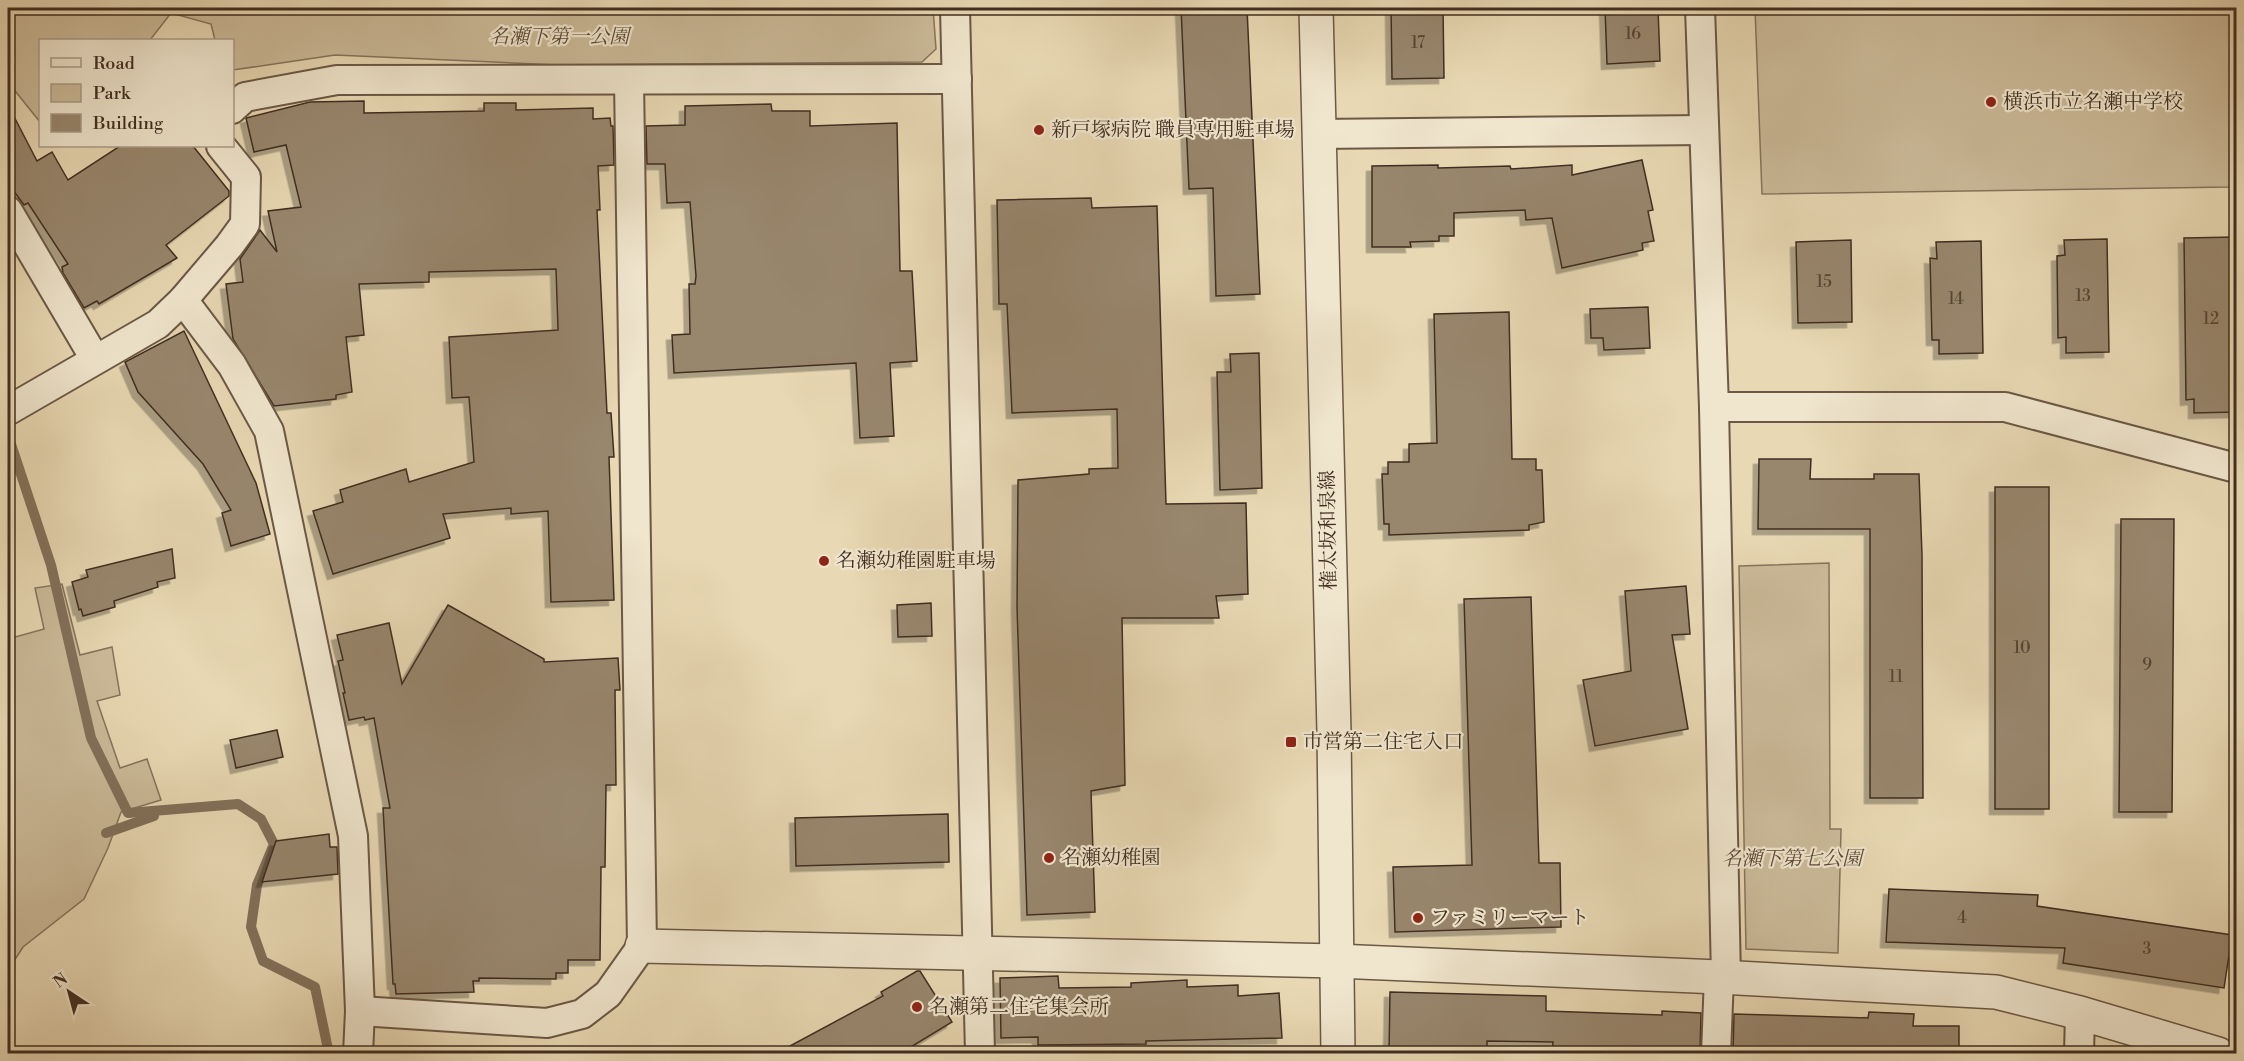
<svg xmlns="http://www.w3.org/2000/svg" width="2244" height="1061" font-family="'Libre Bodoni','Noto Serif JP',serif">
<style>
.green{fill:#ccbb9a;stroke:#86745e;stroke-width:1.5}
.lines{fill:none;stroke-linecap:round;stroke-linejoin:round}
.stream{stroke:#83715b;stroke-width:10}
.building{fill:#98866d;stroke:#412e21;stroke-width:1.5;filter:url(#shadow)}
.minor-casing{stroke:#6b5846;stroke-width:32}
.tertiary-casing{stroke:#6b5846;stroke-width:36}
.minor{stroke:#f0e6ce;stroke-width:28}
.tertiary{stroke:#f0e6ce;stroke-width:33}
.poi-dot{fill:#8f2418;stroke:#f0e6ce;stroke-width:2}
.labels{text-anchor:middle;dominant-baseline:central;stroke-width:4.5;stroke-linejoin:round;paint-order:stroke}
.number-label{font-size:16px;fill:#574434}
.park-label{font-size:20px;font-style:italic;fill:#5d4a39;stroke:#f0e6ce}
.poi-label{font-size:20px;fill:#412e21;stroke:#f0e6ce;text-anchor:start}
.street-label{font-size:20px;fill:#412e21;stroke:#f0e6ce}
</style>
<defs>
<filter id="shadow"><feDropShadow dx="-5.5" dy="5.5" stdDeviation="0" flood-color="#0004"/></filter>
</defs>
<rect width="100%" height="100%" fill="#e8d8b3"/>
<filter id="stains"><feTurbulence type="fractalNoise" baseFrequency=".00333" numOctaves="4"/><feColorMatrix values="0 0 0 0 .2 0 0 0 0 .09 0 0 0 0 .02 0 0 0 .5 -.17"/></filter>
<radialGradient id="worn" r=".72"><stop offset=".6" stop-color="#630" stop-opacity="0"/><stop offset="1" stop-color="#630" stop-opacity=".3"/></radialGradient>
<g class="green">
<polygon points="8,8 933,8 936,49 922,62 558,65 335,55 233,70 232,40 215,40 211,24 171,13 150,40 40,40 40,122 8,82"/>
<polygon points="1755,8 2236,8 2236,182 2229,187 1762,194"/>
<polygon points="1829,563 1830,829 1841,829 1838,953 1746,949 1739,566"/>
<polygon points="62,584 80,655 112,647 120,695 97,701 120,768 147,759 161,800 121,812 108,848 84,899 23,947 12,964 8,1012 8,639 44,629 35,588"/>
</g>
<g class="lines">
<g class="stream">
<polyline points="8,435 51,565 91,738 128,813 238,804 261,819 274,844 257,885 251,927 263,961 315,987 329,1054"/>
<polyline points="106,833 154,816"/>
</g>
</g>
<g class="building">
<polygon points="1181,8 1247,8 1260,294 1216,296 1213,188 1189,189"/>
<polygon points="1391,8 1443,8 1444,78 1392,79"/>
<polygon points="1605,8 1658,8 1660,61 1607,64"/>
<polygon points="364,101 364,113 484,111 484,103 516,103 516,110 593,108 593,119 610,118 611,126 613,126 614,165 598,166 600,210 597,210 607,413 611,413 614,457 609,457 614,600 551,602 548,511 511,514 511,508 443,514 450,538 333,574 313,511 343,502 340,490 406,469 409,482 474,462 469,397 452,398 449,337 558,330 556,269 429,272 429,282 359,284 364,335 346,337 352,392 336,395 336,399 274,406 233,339 226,284 243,282 240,259 260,230 277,252 268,211 301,207 286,145 254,152 246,118 310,102"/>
<polygon points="771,104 772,111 810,111 810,126 897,123 900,271 912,271 917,361 890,363 894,436 860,438 856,363 674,373 672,335 690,334 689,284 695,284 696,276 690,202 667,203 665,164 647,164 646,126 685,125 685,106"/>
<polygon points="8,105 37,161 52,152 68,180 120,146 193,146 229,191 229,196 166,245 177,258 99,304 97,301 84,308 63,273 62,267 68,264 28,203 24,205 8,183"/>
<polygon points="1642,160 1653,210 1648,211 1654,241 1642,243 1643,250 1562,268 1552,218 1526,220 1525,210 1454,213 1454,236 1439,236 1439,241 1410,242 1411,247 1372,247 1372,166 1438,165 1438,168 1510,166 1511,169 1572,165 1572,175"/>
<polygon points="1091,198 1092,208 1157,206 1166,504 1246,503 1248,594 1216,596 1219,618 1122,618 1125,785 1091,791 1095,912 1027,915 1017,608 1018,480 1089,474 1089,469 1118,468 1117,409 1012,413 1007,304 999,304 997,200"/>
<polygon points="2236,237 2236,412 2194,413 2194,399 2186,400 2184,238"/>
<polygon points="2107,239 2109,352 2066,353 2066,337 2058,338 2057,256 2065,255 2064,240"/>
<polygon points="1851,240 1852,322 1798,323 1796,242"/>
<polygon points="1981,241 1983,353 1939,354 1939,340 1932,340 1930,258 1937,259 1936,242"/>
<polygon points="1648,307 1650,348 1604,350 1603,338 1591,338 1590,309"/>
<polygon points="1509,312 1512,459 1536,459 1536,470 1542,470 1544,522 1529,525 1529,530 1389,535 1389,524 1384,524 1382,474 1388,474 1388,462 1409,462 1409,444 1437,443 1434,314"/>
<polygon points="184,331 256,483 270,534 231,546 222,513 231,510 203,464 138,392 125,362"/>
<polygon points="1259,353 1262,488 1220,490 1217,372 1231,372 1230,354"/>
<polygon points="1759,459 1811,459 1810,479 1874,479 1874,474 1919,474 1922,555 1923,798 1870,798 1870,529 1758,529"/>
<rect x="1995" y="487" width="54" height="322"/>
<polygon points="2121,519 2174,519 2172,812 2119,812"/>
<polygon points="172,549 175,578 157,582 158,587 114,601 115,607 83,616 81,609 79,610 72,582 88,577 86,570"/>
<polygon points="1686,586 1690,634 1672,635 1688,729 1595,746 1583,680 1631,671 1625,591"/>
<polygon points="1531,597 1539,863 1560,863 1561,927 1395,932 1393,867 1472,865 1464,599"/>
<polygon points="931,603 932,636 898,637 897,605"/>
<polygon points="448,605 544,659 544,662 618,658 620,690 615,690 616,785 606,785 605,867 601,867 600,960 568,960 568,973 556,973 556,979 479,978 479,981 473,981 474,992 396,994 395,984 393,984 383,808 390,808 374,718 365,720 364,717 349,720 343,693 345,693 338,661 343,660 337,635 389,623 402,684"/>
<polygon points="277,730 283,757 236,768 230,740"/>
<polygon points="948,814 949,862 796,866 795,818"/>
<polygon points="329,834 330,847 337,847 338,874 262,882 276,841"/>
<polygon points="1889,889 2038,895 2037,906 2232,935 2224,988 2063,963 2065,948 1886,942"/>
<polygon points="917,971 920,971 952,1022 901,1053 777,1053 883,996 881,992"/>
<polygon points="1058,976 1059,988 1131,987 1131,983 1187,980 1187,987 1238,985 1238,996 1279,993 1282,1038 1146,1041 1146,1044 1038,1045 1038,1037 1001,1038 1000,978"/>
<polygon points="1390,992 1546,996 1546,1011 1662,1015 1662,1011 1701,1013 1700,1053 1552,1053 1553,1042 1487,1041 1487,1053 1389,1053"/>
<polygon points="1869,1012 1914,1014 1913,1026 1959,1026 1959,1053 1733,1053 1734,1014 1868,1018"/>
</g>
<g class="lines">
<g class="minor-casing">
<g id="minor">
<polyline points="955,8 980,1054"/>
<polyline points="1700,8 1714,407 1726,978"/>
<polyline points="232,109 245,97 337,80 957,79"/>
<polyline points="1319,134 1704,130"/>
<polyline points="8,211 95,359"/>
<polyline points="183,300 232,365 269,431 353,836 360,1011 358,1054"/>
<polyline points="1714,407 2005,407 2236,468"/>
<polyline points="9,410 158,324 183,300 229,246 245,224 246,177 221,146"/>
<polyline points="360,1011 547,1023 582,1014 608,994 642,946 629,80"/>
<polyline points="1716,1054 1719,977"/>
<polyline points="2079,1054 2080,1013"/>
</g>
</g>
<g class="tertiary-casing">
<g id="tertiary">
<polyline points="1316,8 1334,732 1338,1054"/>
<polyline points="642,946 1336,961 1719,977 1996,992 2080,1013 2218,1054"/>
</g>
</g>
<use href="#minor" class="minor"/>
<use href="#tertiary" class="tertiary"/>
</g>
<g class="poi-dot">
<circle cx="1991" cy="102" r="6"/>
<circle cx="1039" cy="130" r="6"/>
<circle cx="824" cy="561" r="6"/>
<rect x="1285" y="736" width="12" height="12" rx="3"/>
<circle cx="1049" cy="858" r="6"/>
<circle cx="1418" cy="918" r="6"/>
<circle cx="917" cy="1007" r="6"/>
</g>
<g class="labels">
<g class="number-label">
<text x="1633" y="34">16</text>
<text x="1418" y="43">17</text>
<text x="1824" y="282">15</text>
<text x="2083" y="296">13</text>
<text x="1956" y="299">14</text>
<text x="2211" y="319">12</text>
<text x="2022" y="648">10</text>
<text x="2147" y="665">9</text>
<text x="1896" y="677">11</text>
<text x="1962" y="918">4</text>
<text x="2147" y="949">3</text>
</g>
<g class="park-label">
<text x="559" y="37">名瀬下第一公園</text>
<text x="1792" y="859">名瀬下第七公園</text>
</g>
<g class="poi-label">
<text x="2003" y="102">横浜市立名瀬中学校</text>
<text x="1051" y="130">新戸塚病院 職員専用駐車場</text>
<text x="836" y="561">名瀬幼稚園駐車場</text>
<text x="1303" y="742">市営第二住宅入口</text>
<text x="1061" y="858">名瀬幼稚園</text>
<text x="1430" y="918">ファミリーマート</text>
<text x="929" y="1007">名瀬第二住宅集会所</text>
</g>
<g class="street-label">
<text transform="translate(1329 530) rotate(-91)">権太坂和泉線</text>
</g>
</g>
<rect width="2244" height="1061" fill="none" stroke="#e8d8b3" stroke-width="30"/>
<rect x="9" y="9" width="2226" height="1043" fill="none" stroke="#412e21" stroke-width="3"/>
<rect x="15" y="15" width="2214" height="1031" fill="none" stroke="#412e21" stroke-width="1.5"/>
<rect x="39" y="39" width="195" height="108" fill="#f0e6ce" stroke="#aa9c89" stroke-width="1.5"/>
<rect x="51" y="58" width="30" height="9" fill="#f0e6ce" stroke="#aa9c89" stroke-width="1.5"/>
<text x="93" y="69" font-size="18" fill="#412e21">Road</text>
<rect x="51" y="84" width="30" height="18" fill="#ccbb9a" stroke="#aa9c89" stroke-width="1.5"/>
<text x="93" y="99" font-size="18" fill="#412e21">Park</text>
<rect x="51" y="114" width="30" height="18" fill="#98866d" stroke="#aa9c89" stroke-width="1.5"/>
<text x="93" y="129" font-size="18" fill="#412e21">Building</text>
<g transform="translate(69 992) rotate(324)" stroke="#f0e6ce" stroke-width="4.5" paint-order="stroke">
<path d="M0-4.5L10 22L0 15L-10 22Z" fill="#412e21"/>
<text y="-9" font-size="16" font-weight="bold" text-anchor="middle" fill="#412e21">N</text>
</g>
<rect width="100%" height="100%" filter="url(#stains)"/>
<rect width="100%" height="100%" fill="url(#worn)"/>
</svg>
